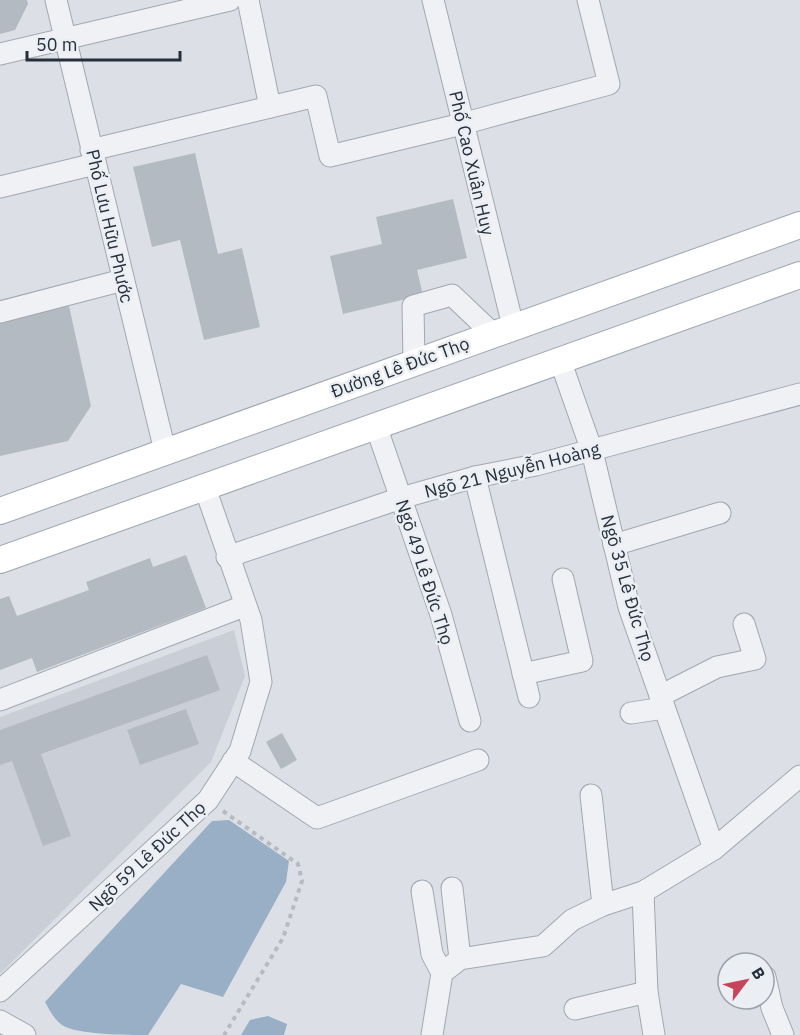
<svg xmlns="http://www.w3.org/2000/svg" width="800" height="1035" font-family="'IBM Plex Sans',sans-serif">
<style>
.built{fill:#cacfd7}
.water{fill:#98afc5}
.building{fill:#b4bac2}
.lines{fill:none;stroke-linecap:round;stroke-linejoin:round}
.minor-casing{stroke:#a2a7af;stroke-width:23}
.major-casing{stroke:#9ca5b1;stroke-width:28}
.path{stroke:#b7bbc0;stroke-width:4;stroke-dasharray:4.5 4.5;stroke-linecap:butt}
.minor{stroke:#eff1f4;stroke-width:21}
.major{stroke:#fff;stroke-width:26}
.labels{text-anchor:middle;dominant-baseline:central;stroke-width:5;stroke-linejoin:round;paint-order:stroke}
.street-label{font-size:18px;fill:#272f3b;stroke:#ebeff4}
</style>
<rect width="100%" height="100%" fill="#dce0e6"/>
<polygon class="built" points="234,630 245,676 211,762 0,974 0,717"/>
<g class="water">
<path d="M229 820 289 861 286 882 223 997 181 984 148 1035C129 1035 77 1035 62 1025 54 1019 50 1011 45 1002L212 821Z"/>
<polygon points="268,1016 287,1024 284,1035 241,1035 250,1020"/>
</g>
<g class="building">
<polygon points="0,0 27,0 28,4 15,30 0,34"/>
<polygon points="195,153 218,254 242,248 260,327 204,340 180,240 152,247 133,167"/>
<polygon points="453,199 467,258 417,270 423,295 343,314 330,256 382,244 376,217"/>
<polygon points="69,306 91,406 68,441 0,456 0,321"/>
<polygon points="186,555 206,608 37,672 32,658 0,670 0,599 9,596 17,616 89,590 86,582 150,558 153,567"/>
<polygon points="207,655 220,690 41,754 71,836 43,846 12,761 0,765 0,730"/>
<polygon points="186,709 199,744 140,765 127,730"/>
<polygon points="282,733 297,760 281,769 266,742"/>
</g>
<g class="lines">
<g class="minor-casing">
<g id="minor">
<polyline points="56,0 165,451"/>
<polyline points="248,0 270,107"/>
<polyline points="433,0 513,326"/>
<polyline points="0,54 230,0"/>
<polyline points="91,150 316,96 330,156 462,124 609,84 588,0"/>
<polyline points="0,187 95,164"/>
<polyline points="0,312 123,280"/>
<polyline points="560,360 592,451 629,607 714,849"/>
<polyline points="414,362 413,306 452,295 492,333"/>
<polyline points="376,426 441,615 470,721"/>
<polyline points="475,477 529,697"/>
<polyline points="614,545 720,513"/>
<polyline points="227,557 401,498 475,477 536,465 800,394"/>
<polyline points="523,674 582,661 563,579"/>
<polyline points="660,696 717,667 755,659 744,624"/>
<polyline points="0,700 244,606"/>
<polyline points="631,713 664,708"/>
<polyline points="233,761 317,818 478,760"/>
<polyline points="591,795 603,905"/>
<polyline points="452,888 460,959"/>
<polyline points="422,891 432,954 442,973"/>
<polyline points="643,892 647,992 654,1035"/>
<polyline points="765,977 772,1008 783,1035"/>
<polyline points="0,991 208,800 240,751 261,682 251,620 205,488"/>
<polyline points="575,1009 647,992"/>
<polyline points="0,1021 25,1035"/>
<polyline points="432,1035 442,973 460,959 543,946 572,920 603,905 643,892 714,849 800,776"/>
</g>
</g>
<g class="major-casing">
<g id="major">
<polyline points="0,511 800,225"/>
<polyline points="0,560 800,275"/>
</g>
</g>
<polyline class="path" points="223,811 298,864 302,881 283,938 224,1035"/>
<use href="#minor" class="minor"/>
<use href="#major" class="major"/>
</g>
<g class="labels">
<g class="street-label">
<text transform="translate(472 163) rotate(77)">Phố Cao Xuân Huy</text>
<text transform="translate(110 226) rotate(77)">Phố Lưu Hữu Phước</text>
<text transform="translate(400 367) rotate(-20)">Đường Lê Đức Thọ</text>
<text transform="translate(512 470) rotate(-14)">Ngõ 21 Nguyễn Hoàng</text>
<text transform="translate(425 572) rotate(72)">Ngõ 49 Lê Đức Thọ</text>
<text transform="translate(628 588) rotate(74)">Ngõ 35 Lê Đức Thọ</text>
<text transform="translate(147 856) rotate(-43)">Ngõ 59 Lê Đức Thọ</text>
</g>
</g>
<g transform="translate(746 981) rotate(58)"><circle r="28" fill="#ebeff4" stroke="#9da2aa" stroke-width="1.5"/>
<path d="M0-4.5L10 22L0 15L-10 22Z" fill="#c7455c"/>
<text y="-9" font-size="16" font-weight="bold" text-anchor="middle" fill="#272f3b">B</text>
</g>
<path d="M27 51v9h153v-9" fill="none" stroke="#272f3b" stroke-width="3"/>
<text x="36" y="51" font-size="18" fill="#272f3b" stroke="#ebeff4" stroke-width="4.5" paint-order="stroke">50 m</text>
</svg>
